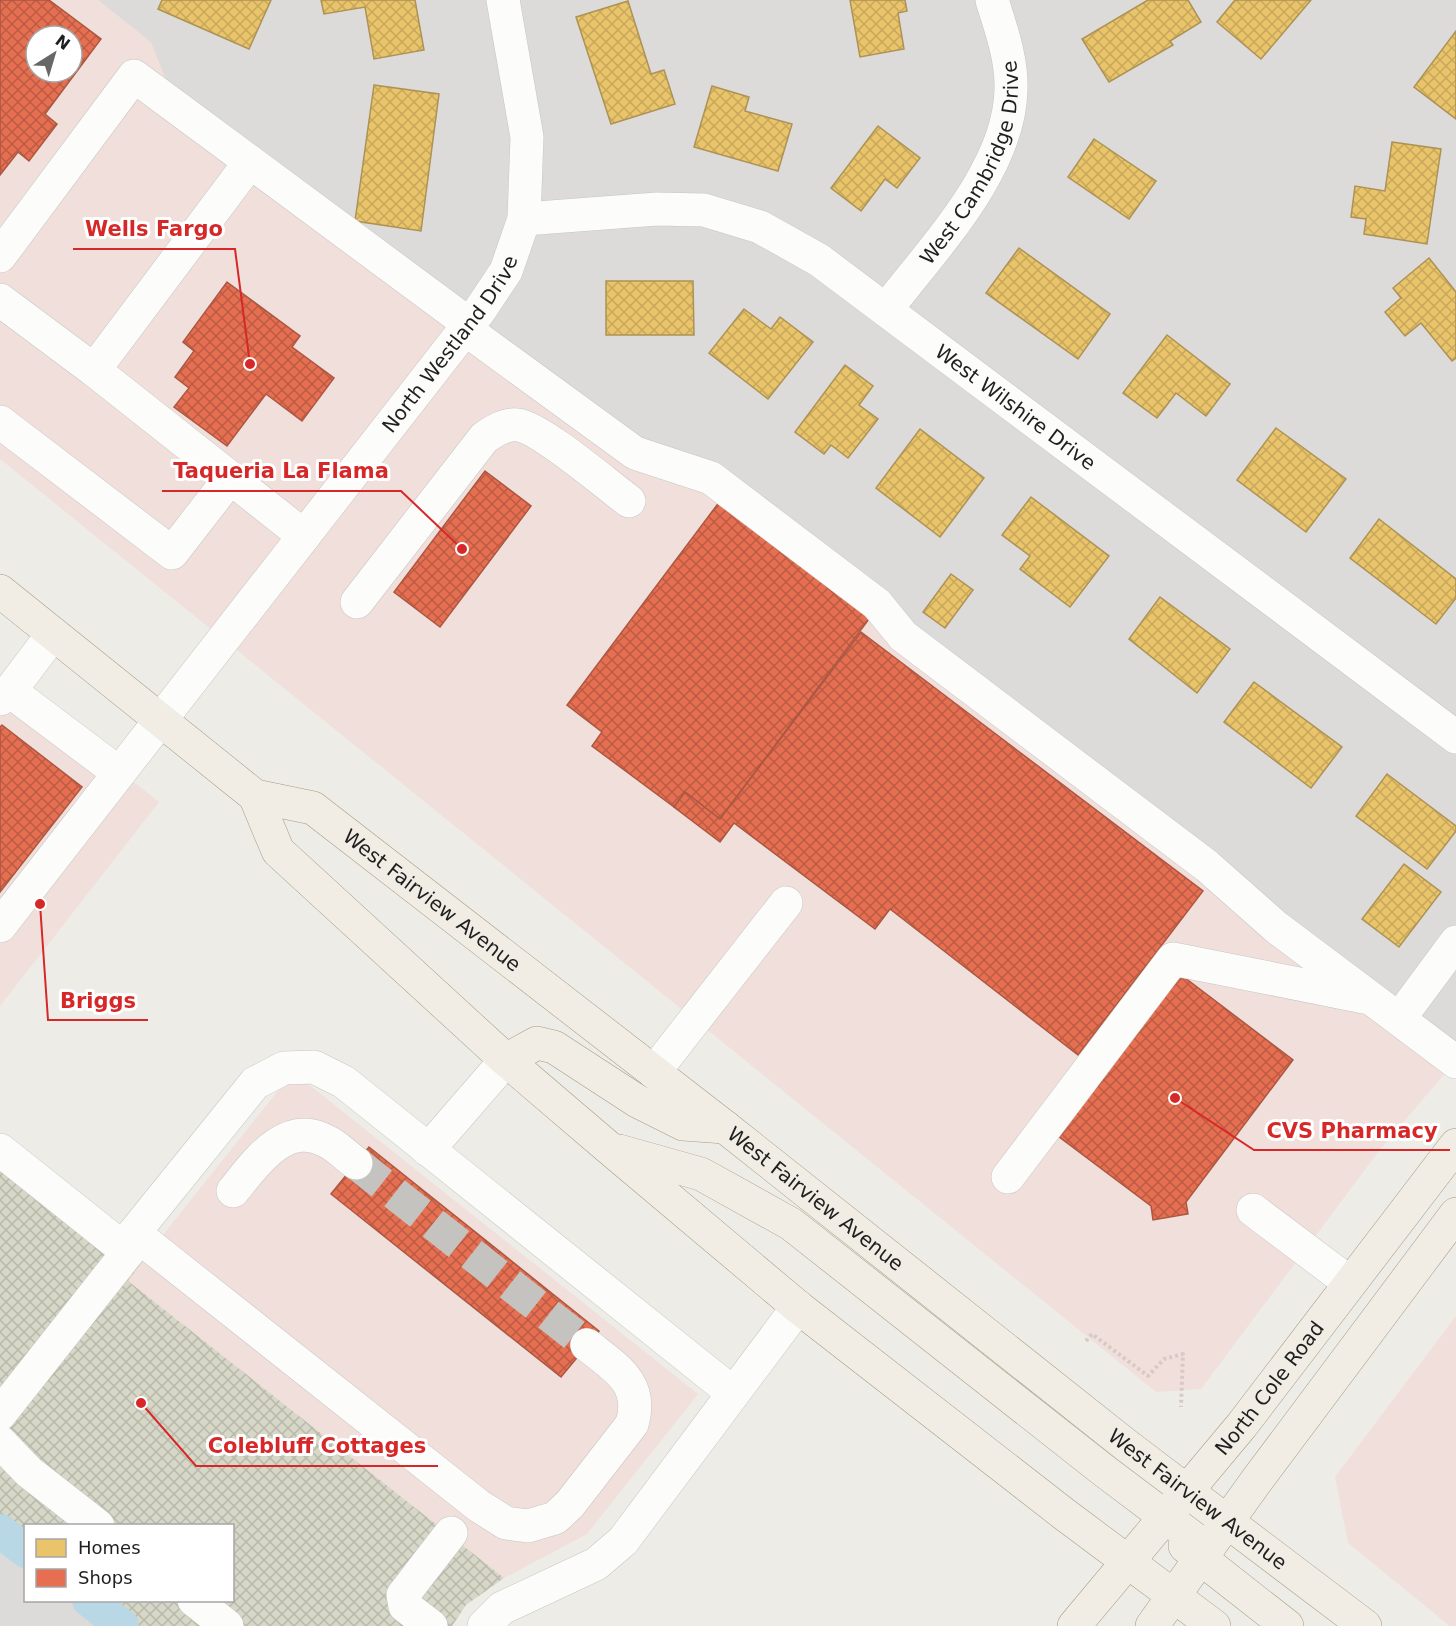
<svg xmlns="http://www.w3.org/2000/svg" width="1456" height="1626" font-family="'DejaVu Sans',sans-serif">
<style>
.residential{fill:#dddbd9}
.commercial{fill:#f1dfdb;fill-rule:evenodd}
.construction{fill:url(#construction-cross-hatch)}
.homes{fill:url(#homes-cross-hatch);stroke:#ac9254;stroke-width:1.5}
.shops{fill:url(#shops-cross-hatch);stroke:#ab5742;stroke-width:1.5;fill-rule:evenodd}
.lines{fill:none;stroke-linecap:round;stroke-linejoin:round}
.canal{stroke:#b7d8e4;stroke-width:34}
.minor-tunnel{stroke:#c5c3bf;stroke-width:33;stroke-dasharray:33 16;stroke-linecap:butt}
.minor-casing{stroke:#c6c6c3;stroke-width:34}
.major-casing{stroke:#a49c83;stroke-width:34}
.path{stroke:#d7cac6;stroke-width:4;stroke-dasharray:3 3;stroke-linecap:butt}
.minor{stroke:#fcfcfb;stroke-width:33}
.major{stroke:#f1ede4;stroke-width:33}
.labels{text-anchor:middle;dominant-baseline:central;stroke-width:6;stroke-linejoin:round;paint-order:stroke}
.street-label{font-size:20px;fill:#1f1f1f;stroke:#fff}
.leader{fill:none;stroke:#d62828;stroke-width:2}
.callout-dot{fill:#d62828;stroke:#fff;stroke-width:2}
.callout-label{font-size:21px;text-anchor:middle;font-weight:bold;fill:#d62828;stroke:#fff;stroke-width:6;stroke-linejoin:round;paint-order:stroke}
</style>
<defs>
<pattern id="construction-cross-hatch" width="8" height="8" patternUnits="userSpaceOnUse" patternTransform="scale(1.5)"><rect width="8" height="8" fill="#d7d7c8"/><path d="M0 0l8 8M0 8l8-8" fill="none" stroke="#b8b8ab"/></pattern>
<pattern id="homes-cross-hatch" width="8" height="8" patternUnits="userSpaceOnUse" patternTransform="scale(1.5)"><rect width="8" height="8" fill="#e9c46a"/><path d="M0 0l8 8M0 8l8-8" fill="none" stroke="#c7a85b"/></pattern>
<pattern id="shops-cross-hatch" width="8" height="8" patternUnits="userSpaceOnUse" patternTransform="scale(1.5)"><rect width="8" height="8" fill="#e76f51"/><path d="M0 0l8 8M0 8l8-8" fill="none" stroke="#bb5b43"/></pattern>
</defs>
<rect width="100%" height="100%" fill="#eeece7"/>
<g class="residential">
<polygon points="98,0 1456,0 1456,1042 170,90"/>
<polygon points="0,1546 25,1566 26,1600 70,1601 102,1626 0,1626"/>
</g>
<g class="commercial">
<path d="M0 0H98L151 42 170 90 1456 1060 1379 1151 1201 1389 1156 1392 0 459ZM36 36H72V72H36Z"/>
<polygon points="0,677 159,802 0,1006"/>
<polygon points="293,1072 698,1394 587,1534 504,1578 127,1280"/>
<polygon points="1456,1316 1456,1626 1450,1626 1348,1543 1335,1477"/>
</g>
<polygon class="construction" points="0,1145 147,1255 128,1281 504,1578 466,1605 452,1626 102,1626 70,1601 232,1600 232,1526 26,1526 25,1566 0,1546"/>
<g class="homes">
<polygon points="162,0 271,0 249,49 158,9"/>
<polygon points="321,0 415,0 424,50 374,59 365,7 324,14"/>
<polygon points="850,0 905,0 907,11 898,13 904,49 860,57"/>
<polygon points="1148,0 1188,0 1201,22 1170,41 1173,45 1109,82 1082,39"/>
<polygon points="1235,0 1311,0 1261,59 1217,22"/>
<polygon points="628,1 651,74 664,70 675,104 611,124 576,17"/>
<polygon points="1456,31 1456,119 1414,87"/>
<polygon points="374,85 439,94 421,231 355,221"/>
<polygon points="712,86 749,97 745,111 792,124 778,171 694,147"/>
<polygon points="878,126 920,158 897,188 885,179 861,211 831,188"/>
<polygon points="1094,139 1156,181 1129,219 1068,177"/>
<polygon points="1392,142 1441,149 1427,244 1364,234 1366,219 1351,217 1355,186 1385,191"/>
<polygon points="1019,248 1110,314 1078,359 986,293"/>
<polygon points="1429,258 1456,292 1456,358 1452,361 1421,323 1405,336 1385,312 1401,298 1393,288"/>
<polygon points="606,281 693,281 694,335 606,335"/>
<polygon points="744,309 771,329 780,317 813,342 768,399 709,353"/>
<polygon points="1167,335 1230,384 1206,416 1176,393 1157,418 1123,393"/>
<polygon points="845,365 873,386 859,405 878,419 848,458 831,445 824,454 795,432"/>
<polygon points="1276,428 1346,479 1306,532 1237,480"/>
<polygon points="920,429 984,478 940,537 876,488"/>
<polygon points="1031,497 1109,556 1070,607 1020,569 1030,556 1002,535"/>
<polygon points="1379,519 1456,579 1456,598 1436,624 1350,558"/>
<polygon points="951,574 973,590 945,628 923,612"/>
<polygon points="1160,597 1230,649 1197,693 1129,639"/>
<polygon points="1254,682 1342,747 1311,788 1224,722"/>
<polygon points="1387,774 1456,826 1456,831 1427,869 1356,816"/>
<polygon points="1404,864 1441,892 1399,947 1362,919"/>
</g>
<g class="shops">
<path d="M0 0H49L101 39 45 114 57 124 29 161 18 152 0 175ZM36 36H72V72H36Z"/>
<polygon points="227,282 300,336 292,347 334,378 302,421 266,394 227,446 174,407 189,388 175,377 194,351 183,342"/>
<polygon points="485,471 531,506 440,627 394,592"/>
<polygon points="720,501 872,615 720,819 685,792 674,807 592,746 602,732 567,705"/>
<polygon points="861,632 1203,891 1078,1055 890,909 875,929 734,823 720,842 674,807 685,792 720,819"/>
<polygon points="2,725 82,787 0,892 0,727"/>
<polygon points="1180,974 1293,1060 1186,1202 1188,1214 1153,1220 1151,1206 1058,1136"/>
<polygon points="369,1147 599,1331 561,1377 331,1194"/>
</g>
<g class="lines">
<g class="canal">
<polyline points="0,1531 26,1551"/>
<polyline points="89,1600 122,1626"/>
</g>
<polyline class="minor-tunnel" points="356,1163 587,1345"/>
<g class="minor-casing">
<g id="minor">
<path id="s1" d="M524 219 657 209 704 210 760 227 819 260 1456 737"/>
<polyline points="0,256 134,76 469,324"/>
<polyline points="0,300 94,370 304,536"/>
<path id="s2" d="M886 310C933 248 1009 171 1011 90 1012 59 1001 29 992 0"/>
<polyline points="465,329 635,453 711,478 877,604 903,636 1207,866 1276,927 1456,1062"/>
<polyline points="94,370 250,162"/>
<polyline points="0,422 172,553 230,478"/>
<path d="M357 602 484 438C494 431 506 423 518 425 541 428 607 485 629 501"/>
<polyline points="10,691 119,773"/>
<polyline points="0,699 10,691 53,634"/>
<path id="s3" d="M0 926 480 310 506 271 524 219 527 137 503 0"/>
<polyline points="1399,1019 1456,942"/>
<polyline points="654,1072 786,903"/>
<polyline points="0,1150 128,1252"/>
<polyline points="428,1150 506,1060"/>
<polyline points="1008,1177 1173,959 1364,997"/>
<path d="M233 1191C255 1164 285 1119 326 1141 337 1146 346 1156 356 1163"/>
<polyline points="1253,1210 1350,1283"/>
<path d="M134 1233 479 1506 506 1523 528 1526 555 1518 570 1504 632 1424C644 1383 616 1368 587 1345"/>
<polyline points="0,1414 128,1252 134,1233 255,1083 284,1068 314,1067 344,1082 733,1393"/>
<polyline points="0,1442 29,1472 98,1526"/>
<polyline points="194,1600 227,1626"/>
<polyline points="431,1626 405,1606 403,1595 451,1533"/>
<polyline points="484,1626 502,1608 596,1564 623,1541 798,1307"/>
</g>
</g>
<g class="major-casing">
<g id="major">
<path id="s4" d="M0 591 255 796 313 808 725 1127 1126 1445 1365 1626"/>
<polyline points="255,796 278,851 506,1060 609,1148 798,1307 1064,1514 1214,1626"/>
<polyline points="506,1060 537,1043 554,1047 637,1101 683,1124 725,1127"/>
<polyline points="619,1151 701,1174 791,1224 1103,1470 1208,1549"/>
<polyline points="1185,1546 1287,1626"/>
<path id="s5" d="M1074 1626 1242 1425 1456 1145"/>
<polyline points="1152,1626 1257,1480 1456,1214"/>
</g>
</g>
<polyline class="path" points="1086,1341 1092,1334 1148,1376 1164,1359 1183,1354 1181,1407"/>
<use href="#minor" class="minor"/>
<use href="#major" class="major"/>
</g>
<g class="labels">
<g class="street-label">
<text stroke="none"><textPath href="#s2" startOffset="174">West Cambridge Drive</textPath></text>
<text stroke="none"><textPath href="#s3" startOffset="736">North Westland Drive</textPath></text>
<text stroke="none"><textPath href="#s1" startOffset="552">West Wilshire Drive</textPath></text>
<text stroke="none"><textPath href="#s4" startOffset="537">West Fairview Avenue</textPath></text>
<text stroke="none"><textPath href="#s4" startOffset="1023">West Fairview Avenue</textPath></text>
<text stroke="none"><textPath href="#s5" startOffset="308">North Cole Road</textPath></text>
<text stroke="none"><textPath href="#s4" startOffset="1509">West Fairview Avenue</textPath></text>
</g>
</g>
<path class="leader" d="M250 364L235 249H73M462 549L401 491H162M40 904L48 1020H148M1175 1098L1254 1150H1450M141 1403L196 1466H438"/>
<g class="callout-dot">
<circle cx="250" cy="364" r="6"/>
<circle cx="462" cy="549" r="6"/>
<circle cx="40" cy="904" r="6"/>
<circle cx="1175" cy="1098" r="6"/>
<circle cx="141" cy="1403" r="6"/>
</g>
<g class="callout-label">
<text x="154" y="236">Wells Fargo</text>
<text x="281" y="478">Taqueria La Flama</text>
<text x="98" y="1008">Briggs</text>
<text x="1352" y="1138">CVS Pharmacy</text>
<text x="317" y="1453">Colebluff Cottages</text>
</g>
<rect x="24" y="1524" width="210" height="78" fill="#ffffff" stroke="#a5a5a5" stroke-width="1.5"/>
<rect x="36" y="1539" width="30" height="18" fill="#e9c46a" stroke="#a5a5a5" stroke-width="1.5"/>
<text x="78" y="1554" font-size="18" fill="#1f1f1f">Homes</text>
<rect x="36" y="1569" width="30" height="18" fill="#e76f51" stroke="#a5a5a5" stroke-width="1.5"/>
<text x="78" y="1584" font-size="18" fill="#1f1f1f">Shops</text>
<g transform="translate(54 54) rotate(37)"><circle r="28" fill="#ffffff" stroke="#a5a5a5" stroke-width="1.5"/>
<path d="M0-4.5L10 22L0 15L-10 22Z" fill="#676765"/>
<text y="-9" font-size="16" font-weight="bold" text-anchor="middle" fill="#1f1f1f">N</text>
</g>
</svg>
